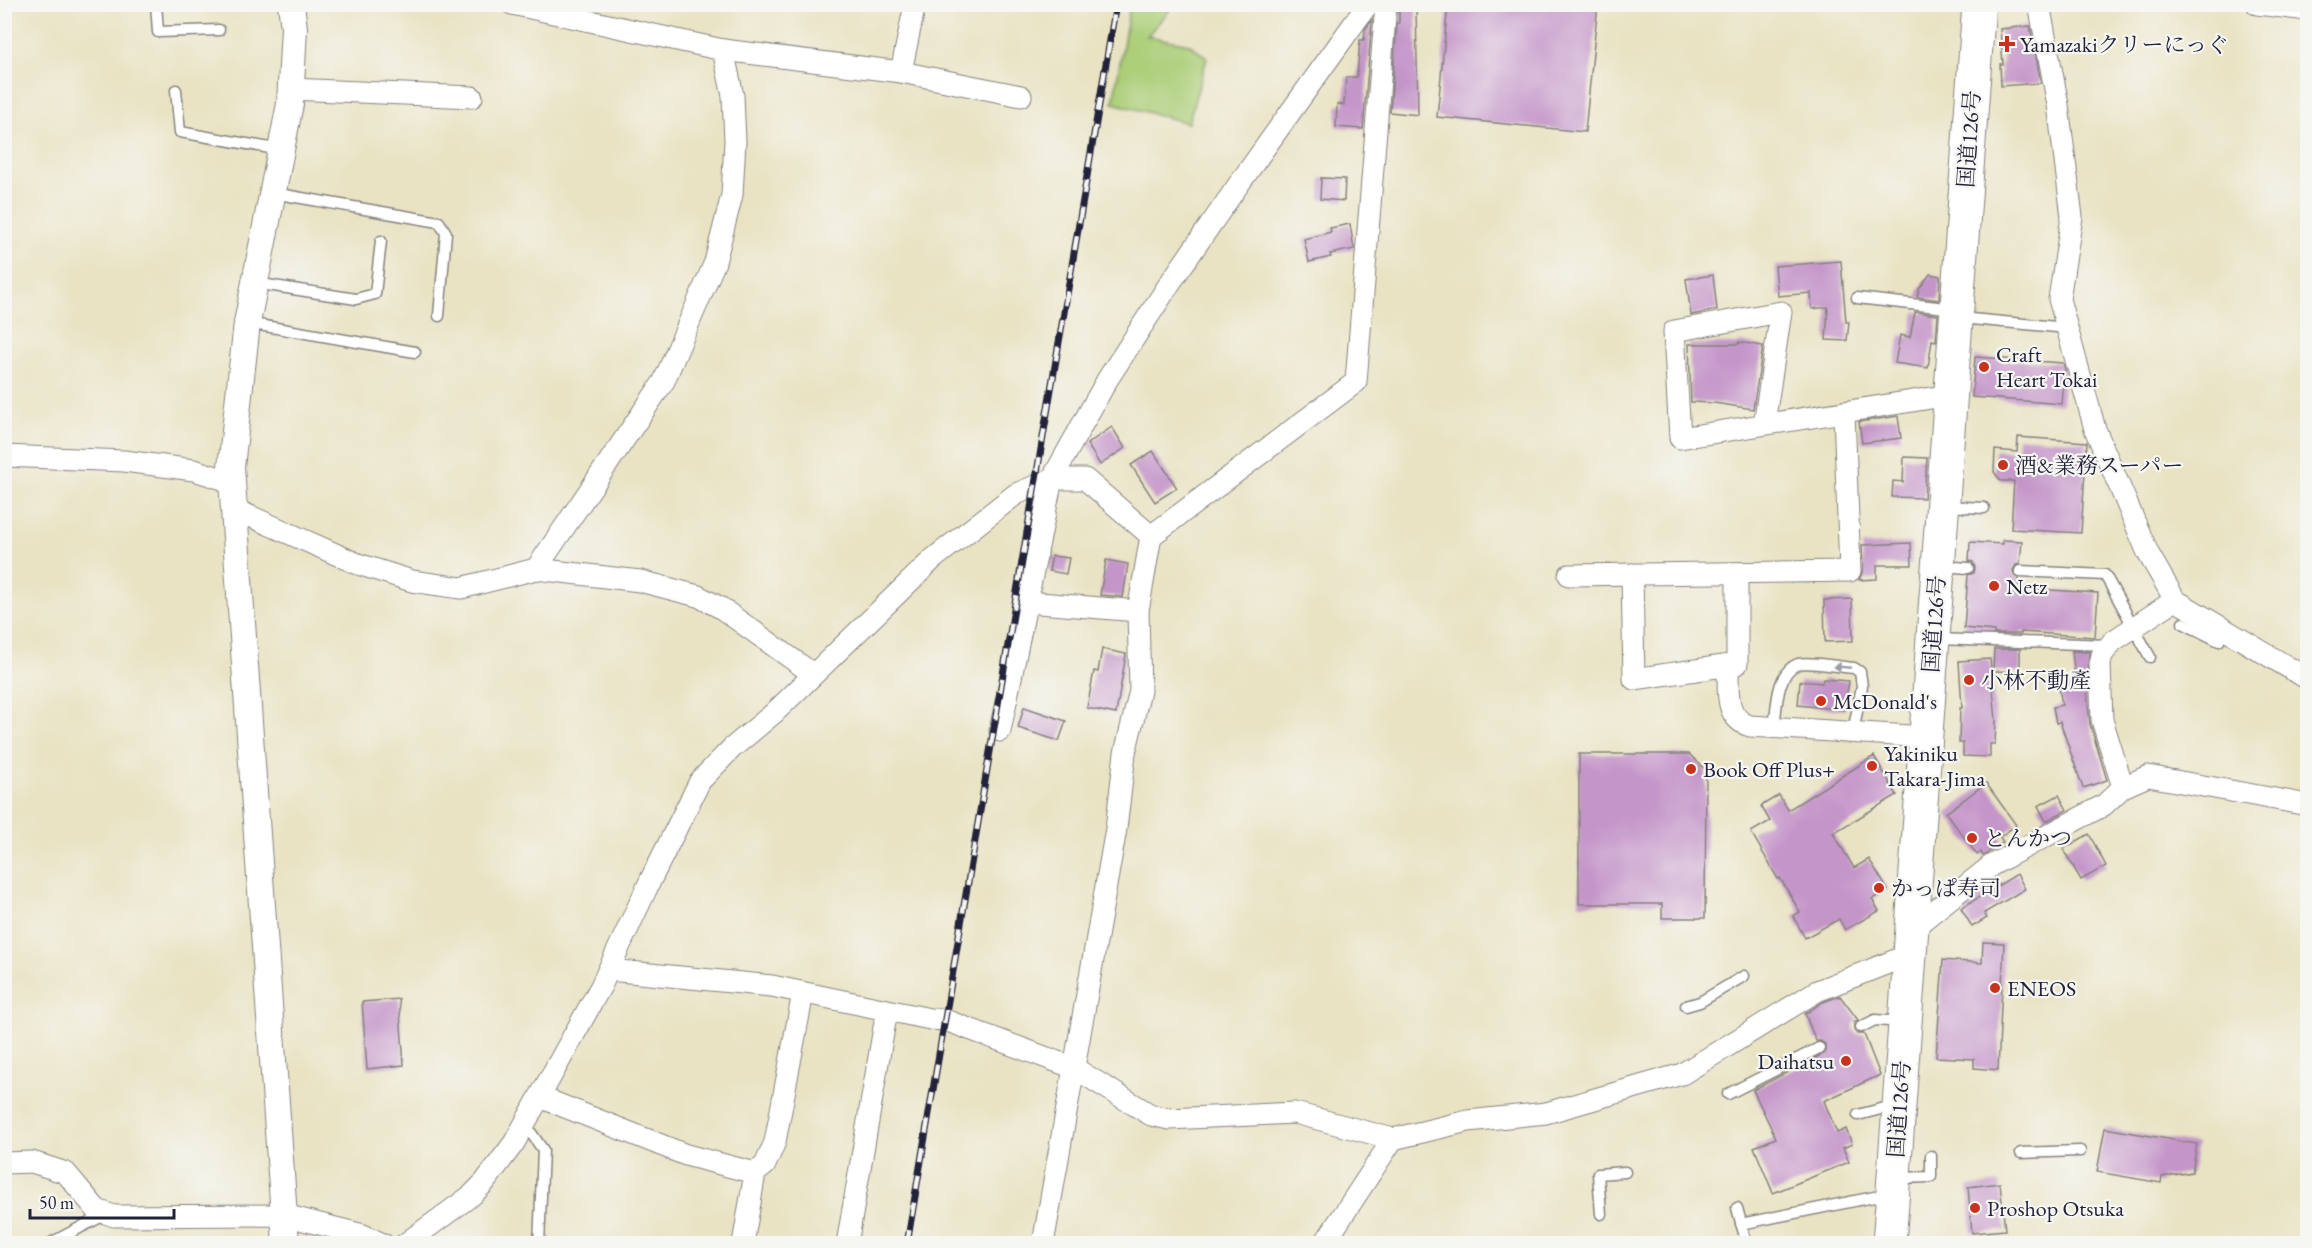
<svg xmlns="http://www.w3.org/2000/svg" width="2312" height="1248" font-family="'EB Garamond','Noto Serif JP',serif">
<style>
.green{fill:#abce77;stroke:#667859;stroke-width:1.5}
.building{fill:#c495c9}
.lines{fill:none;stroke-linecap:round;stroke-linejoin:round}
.service-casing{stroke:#86827f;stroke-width:13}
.minor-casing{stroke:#86827f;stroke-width:23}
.tertiary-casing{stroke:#86827f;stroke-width:28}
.trunk-casing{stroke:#86827f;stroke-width:35}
.service{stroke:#fff;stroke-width:10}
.minor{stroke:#fff;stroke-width:21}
.tertiary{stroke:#fff;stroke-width:26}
.trunk{stroke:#fff;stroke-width:33}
.rail-casing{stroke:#22223b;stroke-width:7}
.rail{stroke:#f6f6f2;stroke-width:4.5;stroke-dasharray:14;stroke-linecap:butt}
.oneway{fill:#9c9ca7}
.poi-dot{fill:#c8321e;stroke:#f6f6f2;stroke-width:2}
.labels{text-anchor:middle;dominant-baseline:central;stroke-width:4.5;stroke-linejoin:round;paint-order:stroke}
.poi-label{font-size:22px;fill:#22223b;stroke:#f6f6f2;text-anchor:start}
.street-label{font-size:22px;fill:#22223b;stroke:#f6f6f2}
</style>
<rect width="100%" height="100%" fill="#f6f6f2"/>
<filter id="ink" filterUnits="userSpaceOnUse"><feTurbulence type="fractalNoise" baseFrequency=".0167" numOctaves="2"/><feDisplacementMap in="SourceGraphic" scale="12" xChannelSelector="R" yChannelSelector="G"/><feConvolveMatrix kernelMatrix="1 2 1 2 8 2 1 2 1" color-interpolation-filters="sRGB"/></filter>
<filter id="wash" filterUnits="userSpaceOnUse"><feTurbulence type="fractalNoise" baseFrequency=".008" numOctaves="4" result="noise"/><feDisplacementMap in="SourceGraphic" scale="24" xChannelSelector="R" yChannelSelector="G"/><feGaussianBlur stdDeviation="1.35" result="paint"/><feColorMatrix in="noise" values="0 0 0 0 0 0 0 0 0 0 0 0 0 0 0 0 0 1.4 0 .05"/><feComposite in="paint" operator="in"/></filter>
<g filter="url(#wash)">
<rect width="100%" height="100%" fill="#e9e3c3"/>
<polygon class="green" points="1130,5 1174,5 1147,36 1189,44 1207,58 1188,123 1113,103"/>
<g id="blocks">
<g class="building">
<polygon points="1399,4 1416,4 1418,115 1390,112 1397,23 1399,23"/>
<polygon points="1448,4 1598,4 1585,132 1437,117"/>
<polygon points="1372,20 1363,129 1336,127 1337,104 1344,105 1346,77 1357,77 1360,40 1364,40 1365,29"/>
<polygon points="2030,26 2041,83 2001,86 2000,64 2003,64 2000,29"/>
<polygon points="1321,178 1345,179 1344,201 1320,199"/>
<polygon points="1350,224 1354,249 1330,254 1331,257 1309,262 1304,239 1331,232 1330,228"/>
<polygon points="1841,261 1846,322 1849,322 1847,341 1826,340 1828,307 1812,309 1811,293 1778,296 1775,266"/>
<polygon points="1930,274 1940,276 1939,300 1917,297 1919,289"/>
<polygon points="1713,275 1717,310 1691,315 1686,279"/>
<polygon points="1915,312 1938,315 1936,341 1932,340 1928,368 1895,363 1900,335 1910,337"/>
<polygon points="1739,342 1763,346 1753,409 1714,403 1691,402 1689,344 1739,344"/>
<polygon points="1975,357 2063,363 2065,369 2062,404 1972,397"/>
<polygon points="1898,416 1901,438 1862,443 1859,422"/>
<polygon points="1112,427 1125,448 1100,465 1087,444"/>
<polygon points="2018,437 2087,442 2081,533 2011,529 2014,481 2001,481 1994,472 1995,450 2017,452"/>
<polygon points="1153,451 1177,488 1155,502 1131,465"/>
<polygon points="1904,457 1927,458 1924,498 1892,497 1893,481 1903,482"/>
<polygon points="2003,540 2022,541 2020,564 2016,565 2013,570 2014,575 2019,578 2019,588 2098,593 2095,637 2021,632 2021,634 1994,634 1994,631 1964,628 1968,575 1974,573 1975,568 1973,562 1969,561 1970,542 2003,544"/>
<polygon points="1911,543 1912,565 1877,565 1877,579 1859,580 1863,571 1862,545"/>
<polygon points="1052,556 1069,558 1066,574 1049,571"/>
<polygon points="1106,560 1128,564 1123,597 1100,595"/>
<polygon points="1852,599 1853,641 1825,642 1824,600"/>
<polygon points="1102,649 1126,654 1116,714 1087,708 1094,671 1098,672"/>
<polygon points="1994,649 2020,649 2020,672 1993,671"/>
<polygon points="2072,651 2090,652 2088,678 2075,679"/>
<polygon points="1990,659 1996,720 1995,744 1990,744 1990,757 1963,756 1963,743 1959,743 1960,708 1962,708 1959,661"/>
<polygon points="1823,679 1849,681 1844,710 1798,705 1800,681 1822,683"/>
<polygon points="2086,683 2090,724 2107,780 2083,788 2060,722 2056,723 2053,707 2062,705 2059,687"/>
<polygon points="1024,707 1066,721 1059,741 1018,728"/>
<polygon points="1579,754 1689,754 1706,770 1705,918 1662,918 1662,904 1579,904"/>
<polygon points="1874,756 1897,795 1833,833 1854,868 1869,859 1888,890 1872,899 1879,911 1845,930 1839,919 1805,938 1793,916 1800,912 1780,878 1778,879 1751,832 1770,821 1761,806 1779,795 1788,810"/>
<polygon points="1986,783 2016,825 2000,837 2003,842 1983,856 1981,852 1977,855 1946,813"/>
<polygon points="2059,795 2067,810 2046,821 2038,806"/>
<polygon points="2089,834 2106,866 2081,880 2063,849"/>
<polygon points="2017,874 2025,889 1984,913 1987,918 1972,927 1961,908"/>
<polygon points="1983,942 2004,943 1998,1070 1974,1068 1974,1059 1936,1057 1943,960 1982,963"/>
<polygon points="1840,996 1858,1020 1854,1023 1854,1030 1857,1034 1864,1034 1880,1075 1824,1101 1837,1133 1846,1129 1852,1144 1843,1148 1849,1162 1773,1193 1754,1147 1776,1138 1753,1090 1825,1053 1825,1044 1820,1041 1816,1041 1805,1014 1823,1002"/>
<polygon points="399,999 404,1065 367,1069 362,1002"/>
<polygon points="2105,1128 2197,1144 2192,1172 2162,1177 2161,1183 2097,1172"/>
<polygon points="2000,1183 2005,1230 1972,1233 1968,1187"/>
</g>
</g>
</g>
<g filter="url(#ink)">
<use href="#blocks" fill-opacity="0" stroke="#86827f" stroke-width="1.5"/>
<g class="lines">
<g class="service-casing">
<g id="service">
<polyline points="156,4 158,32 219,30"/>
<polyline points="176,90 180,132 281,150"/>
<polyline points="273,193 439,222 446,233 439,316"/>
<polyline points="255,283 356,299 375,294 381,241"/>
<polyline points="1857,298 1955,309"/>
<polyline points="1960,318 2067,328"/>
<polyline points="247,323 415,352"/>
<polyline points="1945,506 1984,508"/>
<polyline points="1942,566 1968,568"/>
<polyline points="2020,571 2105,575 2150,657"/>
<polyline points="2183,623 2219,641"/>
<polyline points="1937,639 2107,645"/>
<path d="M1774 727C1777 708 1776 672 1798 664 1809 661 1841 667 1854 668L1860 672 1862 686 1853 732"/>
<polyline points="1686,1006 1700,1002 1744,976"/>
<polyline points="1861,1027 1875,1020 1902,1022"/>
<polyline points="1728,1094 1819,1048"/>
<polyline points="1858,1115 1896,1105"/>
<polyline points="525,1124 543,1150 539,1244"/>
<polyline points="2021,1153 2080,1151"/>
<polyline points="1898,1178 1931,1177 1931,1156"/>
<polyline points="1737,1208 1747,1244"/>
<polyline points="1601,1214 1598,1174 1625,1172"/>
<polyline points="1741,1224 1889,1194"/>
<polyline points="49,1244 106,1214"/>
</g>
</g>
<g class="minor-casing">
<g id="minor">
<polyline points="512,4 723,50 901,72 1021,96"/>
<polyline points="2039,4 2058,105 2072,217 2059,299 2095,429 2148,553 2175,600 2308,679"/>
<polyline points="2257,4 2308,10"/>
<polyline points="901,72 915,4"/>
<polyline points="291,89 472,97"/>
<polyline points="1764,424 1781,312 1674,331 1680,438 1950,395"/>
<polyline points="4,456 124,461 194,470 232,482"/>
<polyline points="234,509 358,564 412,581 461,588 536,569 640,581 698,596 721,608 813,674"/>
<polyline points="536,569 664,381 715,262 732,195 735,141 733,96 723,50"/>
<polyline points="1632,574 1634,679 1737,664 1737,573"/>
<polyline points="1569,575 1850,571 1844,412"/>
<polyline points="1027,602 1138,611"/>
<path d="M1728 666C1729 688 1723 718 1750 726L1926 737"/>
<polyline points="1000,731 1052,479 1107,380 1170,283 1241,181 1368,4"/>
<polyline points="2123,787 2102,720 2100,664 2102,655 2113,641 2175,600"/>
<polyline points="1913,928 1992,865 2104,805 2123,787 2148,776 2308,805"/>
<polyline points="609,970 772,986 930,1019 945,1020 1074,1068 1151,1115 1169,1119 1295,1113 1393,1139 1468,1121 1546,1113 1682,1074 1817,991 1911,954"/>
<polyline points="540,1097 686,1155 755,1173"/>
<polyline points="4,1163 32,1162 66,1173 97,1210 114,1216 284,1215 363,1235 383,1244"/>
<polyline points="405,1244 472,1195 484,1183 514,1143 601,986 651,879 700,781 732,748 774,713 933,559 1016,494 1052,479 1085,479 1151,536"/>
<polyline points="743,1244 755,1173 765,1165 775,1142 803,993"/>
<polyline points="847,1244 887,1010"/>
<polyline points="1043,1244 1116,829 1125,753 1140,691 1138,611 1151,536 1356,382 1386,4"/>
<polyline points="1324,1244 1393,1139"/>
</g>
</g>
<g class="tertiary-casing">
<polyline id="tertiary" points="286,1244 231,467 247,323 290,104 294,28 291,4"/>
</g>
<g class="trunk-casing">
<polyline id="trunk" points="1889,1244 1979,4"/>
</g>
<use href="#service" class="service"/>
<use href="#minor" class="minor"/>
<use href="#tertiary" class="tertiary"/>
<use href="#trunk" class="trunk"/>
<g class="rail-casing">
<polyline id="rail" points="907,1244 1116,4"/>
</g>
<use href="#rail" class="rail"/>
</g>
<defs><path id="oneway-solid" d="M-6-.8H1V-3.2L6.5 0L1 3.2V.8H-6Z" transform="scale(1.5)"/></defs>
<use class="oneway" href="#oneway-solid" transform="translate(1842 667) rotate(-175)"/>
</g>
<g class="poi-dot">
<path d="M2004 35h6v6h6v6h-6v6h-6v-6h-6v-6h6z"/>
<circle cx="1984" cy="367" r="6"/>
<circle cx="2003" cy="465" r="6"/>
<circle cx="1994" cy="586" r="6"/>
<circle cx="1969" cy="680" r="6"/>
<circle cx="1821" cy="701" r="6"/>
<circle cx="1872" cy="766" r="6"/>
<circle cx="1691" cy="769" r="6"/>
<circle cx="1972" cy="838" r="6"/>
<circle cx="1879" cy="888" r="6"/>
<circle cx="1995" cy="988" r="6"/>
<circle cx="1846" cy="1061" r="6"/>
<circle cx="1975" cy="1208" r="6"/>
</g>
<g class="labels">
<g class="poi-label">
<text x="2020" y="44">Yamazakiクリーにっぐ</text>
<text x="1996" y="354">Craft<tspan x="1996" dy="25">Heart Tokai</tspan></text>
<text x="2015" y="465">酒&amp;業務スーパー</text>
<text x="2006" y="586">Netz</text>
<text x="1981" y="680">小林不動產</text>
<text x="1833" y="701">McDonald's</text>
<text x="1884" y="753">Yakiniku<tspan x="1884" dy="25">Takara-Jima</tspan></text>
<text x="1703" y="769">Book Off Plus+</text>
<text x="1984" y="838">とんかつ</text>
<text x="1891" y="888">かっぱ寿司</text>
<text x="2007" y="988">ENEOS</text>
<text x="1834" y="1061" text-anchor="end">Daihatsu</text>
<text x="1987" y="1208">Proshop Otsuka</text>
</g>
<g class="street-label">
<text transform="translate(1969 139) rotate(-86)">国道126号</text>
<text transform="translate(1934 624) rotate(-86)">国道126号</text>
<text transform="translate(1899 1109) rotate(-86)">国道126号</text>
</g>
</g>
<rect width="2312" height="1248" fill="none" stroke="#f6f6f2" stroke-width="24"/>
<path d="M30 1209v9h144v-9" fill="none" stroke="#22223b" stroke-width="3"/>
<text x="39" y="1209" font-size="18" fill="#22223b" stroke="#f6f6f2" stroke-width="4.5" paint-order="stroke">50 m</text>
</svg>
